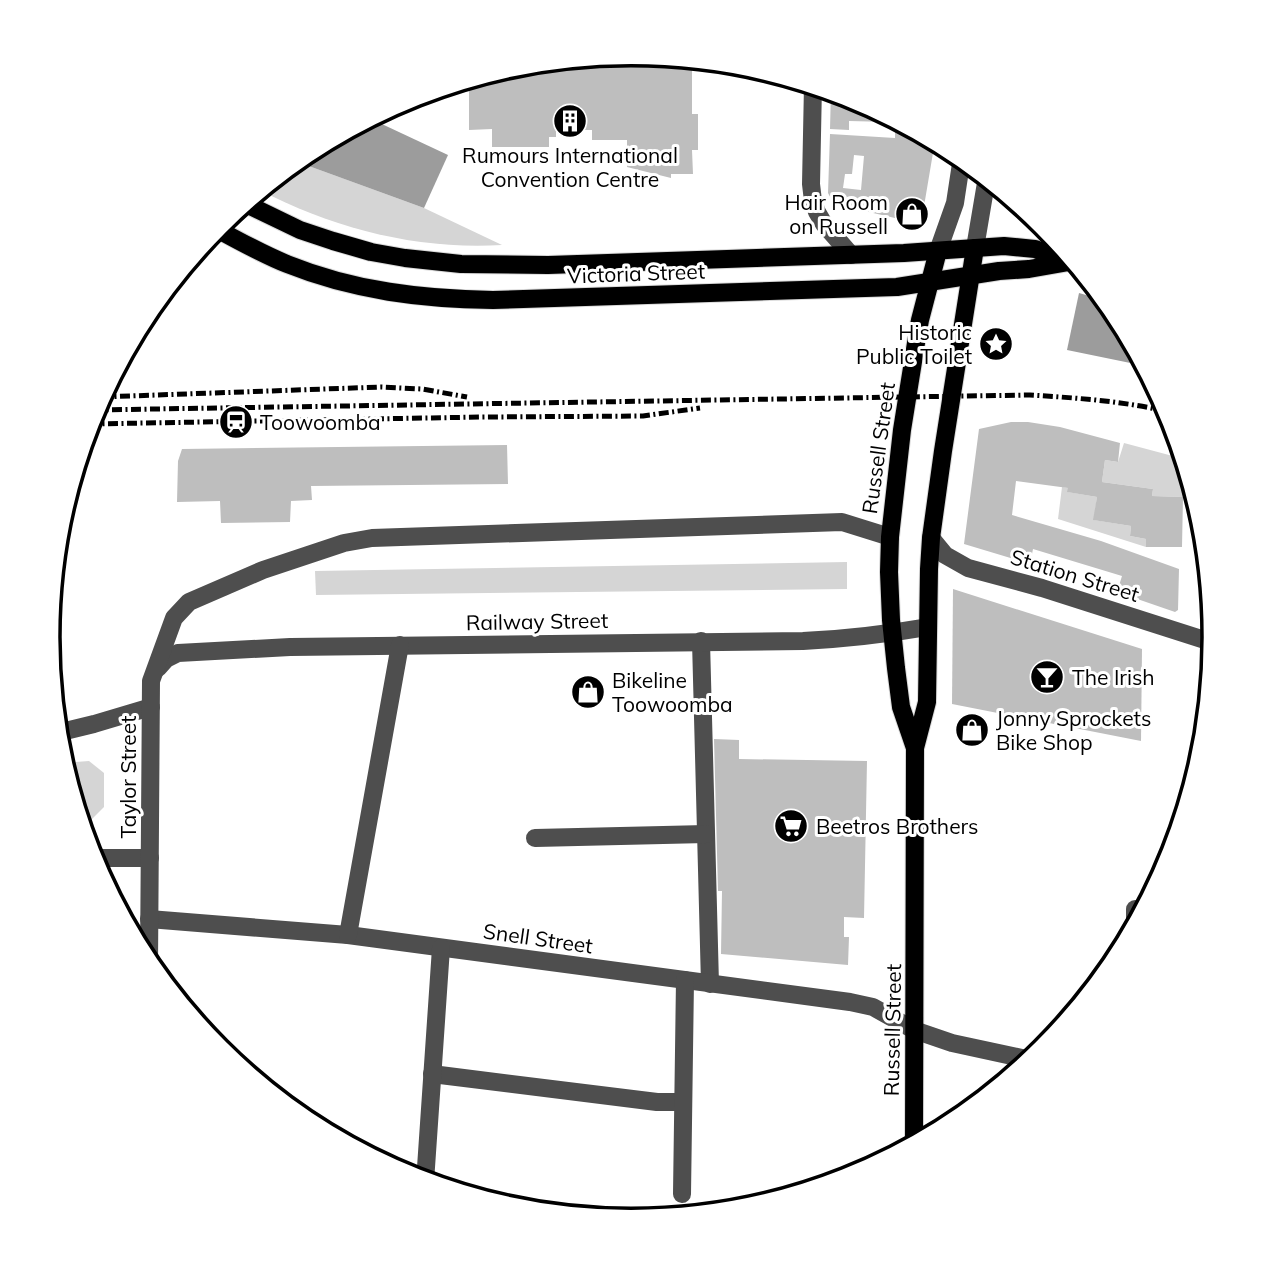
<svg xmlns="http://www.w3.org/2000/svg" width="1262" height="1274" font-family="Mulish,sans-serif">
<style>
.green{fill:#d5d5d5}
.water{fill:#9c9c9c}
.building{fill:#bebebe;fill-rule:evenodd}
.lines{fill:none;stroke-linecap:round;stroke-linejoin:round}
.major-casing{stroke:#dbdbdb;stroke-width:20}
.minor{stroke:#4e4e4e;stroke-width:18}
.major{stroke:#000;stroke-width:18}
.rail{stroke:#000;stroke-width:5;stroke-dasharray:10 3.5 2 3.5;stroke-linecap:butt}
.labels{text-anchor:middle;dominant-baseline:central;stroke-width:6;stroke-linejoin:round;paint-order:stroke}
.poi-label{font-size:21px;fill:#000;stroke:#fff;text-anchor:start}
.street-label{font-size:21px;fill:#000;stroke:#fff}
.rim{fill:none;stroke:#000;stroke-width:3.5}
</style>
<rect width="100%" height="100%" fill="#fff"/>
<g class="green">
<path d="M295 161 424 208 502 245C418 250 334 229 260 190Z"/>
<polygon points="1124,443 1184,459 1187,469 1183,497 1152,496 1153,489 1102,482 1105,460 1118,462"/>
<polygon points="1062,487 1068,488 1068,492 1097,497 1094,520 1131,526 1130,536 1146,539 1146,547 1058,519"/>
<polygon points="847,562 847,589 316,595 315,571"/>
<polygon points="89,761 104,773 104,807 90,821 80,822 62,763"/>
</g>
<g class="water">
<polygon points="369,118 448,155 424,208 295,161 307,151"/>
<polygon points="1079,293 1107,301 1117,313 1145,366 1067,350"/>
</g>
<g class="building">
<polygon points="631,53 671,57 671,59 692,59 692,114 698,114 698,150 692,150 693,174 671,174 671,178 627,167 627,140 592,140 592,130 556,130 556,137 549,137 549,147 492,147 492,129 469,130 469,79 518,64"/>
<polygon points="831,90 855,98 889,116 889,122 849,121 849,130 830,129"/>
<path d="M895 120 935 141 921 224 834 204 828 193 830 134 895 138ZM854 155 864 156 861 190 843 188 845 174H852Z"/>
<polygon points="1011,422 1028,422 1060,427 1120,443 1118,462 1105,460 1102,482 1153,489 1152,496 1183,497 1182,547 1146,547 1146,539 1130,536 1131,526 1093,520 1097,497 1067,492 1068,488 1016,481 1012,515 1101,541 1179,569 1178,610 1175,612 1117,592 1122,576 1033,549 1030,564 964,544 979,429"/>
<polygon points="507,445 508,484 311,486 312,500 291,501 290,522 221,523 220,501 177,502 178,461 182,449"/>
<polygon points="1203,539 1205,539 1213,623 1200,618"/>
<polygon points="953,589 1142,649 1141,741 952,704"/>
<polygon points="714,739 739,740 739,759 867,761 864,918 844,917 844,937 849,937 848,965 721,954 722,891 718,891"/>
</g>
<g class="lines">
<g class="major-casing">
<g id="major">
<polyline points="244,203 300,230 333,241 371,252 405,258 461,264 548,265 904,253 1004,246 1035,249 1067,261"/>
<path d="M215 228C239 241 262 254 287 264 354 291 423 299 493 300L897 287 999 271 1029 269 1069 262"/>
<polyline points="915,748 901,707 896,668 891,620 889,572 890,537 902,430 916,343 920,320 938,251"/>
<polyline points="914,1144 915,748 927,702 929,569 931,538 943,451 975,248"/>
</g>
</g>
<g class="minor">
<polyline points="813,85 811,184 813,201 817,212 824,224 851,255"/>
<polyline points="975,248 987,177"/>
<polyline points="938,251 955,203 962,157"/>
<polyline points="931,538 945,555 968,568 1042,588 1214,643"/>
<polyline points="701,641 710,984"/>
<path d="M158 668 166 659 178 653 290 647 803 641C845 639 887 634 928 627"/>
<polyline points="57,733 94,724 151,707"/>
<polyline points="535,838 706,834"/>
<polyline points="91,858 150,858"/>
<polyline points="149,919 348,935 850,1002 873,1007 914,1030 952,1043 1031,1060"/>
<polyline points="1135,926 1135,909"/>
<polyline points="348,935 400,645"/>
<polyline points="149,965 151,681 174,618 189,602 263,570 344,543 372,538 842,522 890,537"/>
<polyline points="432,1074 657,1102 683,1102"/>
<polyline points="425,1182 441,948"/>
<polyline points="682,1194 685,980"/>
</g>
<use href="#major" class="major"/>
<g class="rail">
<polyline points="101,397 381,387 422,389 467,397"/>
<path d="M93 410 1030 395C1077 398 1124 401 1169 412"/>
<polyline points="89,424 484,417 643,416 700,408"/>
</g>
</g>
<defs>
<g id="building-disc" transform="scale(1.75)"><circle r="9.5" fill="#000" stroke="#fff"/><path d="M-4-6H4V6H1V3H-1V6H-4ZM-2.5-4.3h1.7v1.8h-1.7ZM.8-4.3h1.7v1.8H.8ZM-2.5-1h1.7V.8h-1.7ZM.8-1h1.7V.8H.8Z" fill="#fff"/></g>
<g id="shop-disc" transform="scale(1.75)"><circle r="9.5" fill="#000" stroke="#fff"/><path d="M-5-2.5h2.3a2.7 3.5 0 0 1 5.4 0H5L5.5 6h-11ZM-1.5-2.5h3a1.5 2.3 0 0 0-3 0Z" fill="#fff"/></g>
<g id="sight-disc" transform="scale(1.75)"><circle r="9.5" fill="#000" stroke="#fff"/><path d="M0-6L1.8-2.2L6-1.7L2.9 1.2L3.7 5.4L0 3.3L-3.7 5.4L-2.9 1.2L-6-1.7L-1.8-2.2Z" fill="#fff"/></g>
<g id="station-disc" transform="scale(1.75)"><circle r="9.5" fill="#000" stroke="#fff"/><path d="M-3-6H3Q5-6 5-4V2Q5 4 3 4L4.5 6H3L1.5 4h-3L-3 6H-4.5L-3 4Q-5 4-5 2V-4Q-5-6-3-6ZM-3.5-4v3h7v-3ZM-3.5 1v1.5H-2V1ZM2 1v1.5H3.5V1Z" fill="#fff"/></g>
<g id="bar-disc" transform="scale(1.75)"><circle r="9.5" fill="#000" stroke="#fff"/><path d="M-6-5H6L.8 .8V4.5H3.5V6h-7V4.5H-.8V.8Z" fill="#fff"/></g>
<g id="supermarket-disc" transform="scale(1.75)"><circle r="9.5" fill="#000" stroke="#fff"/><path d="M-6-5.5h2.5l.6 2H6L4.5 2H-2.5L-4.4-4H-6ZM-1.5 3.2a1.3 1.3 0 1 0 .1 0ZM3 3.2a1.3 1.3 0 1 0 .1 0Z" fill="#fff"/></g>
</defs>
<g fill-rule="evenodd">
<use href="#building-disc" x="570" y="121"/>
<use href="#shop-disc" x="912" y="214"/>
<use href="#sight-disc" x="996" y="344"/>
<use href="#station-disc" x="236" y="422"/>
<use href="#bar-disc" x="1047" y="677"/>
<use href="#shop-disc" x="588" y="692"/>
<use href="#shop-disc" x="972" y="730"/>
<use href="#supermarket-disc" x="791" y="826"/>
</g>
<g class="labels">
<g class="poi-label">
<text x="570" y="155" text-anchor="middle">Rumours International<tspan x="570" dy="24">Convention Centre</tspan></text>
<text x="888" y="202" text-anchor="end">Hair Room<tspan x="888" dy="24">on Russell</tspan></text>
<text x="972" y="332" text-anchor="end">Historic<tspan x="972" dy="24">Public Toilet</tspan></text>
<text x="260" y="422">Toowoomba</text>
<text x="1072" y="677">The Irish</text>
<text x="612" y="680">Bikeline<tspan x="612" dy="24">Toowoomba</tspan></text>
<text x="996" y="718">Jonny Sprockets<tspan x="996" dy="24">Bike Shop</tspan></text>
<text x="816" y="826">Beetros Brothers</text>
</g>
<g class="street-label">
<text transform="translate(636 273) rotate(-2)">Victoria Street</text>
<text transform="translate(878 448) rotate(-82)">Russell Street</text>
<text transform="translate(1075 575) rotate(17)">Station Street</text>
<text transform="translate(537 621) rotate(-1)">Railway Street</text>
<text transform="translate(128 777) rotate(-90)">Taylor Street</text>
<text transform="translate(538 938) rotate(8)">Snell Street</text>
<text transform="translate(892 1030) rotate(-89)">Russell Street</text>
</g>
</g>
<path d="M0 0H1262V1274H0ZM60 637a571 571 0 1 1 1142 0a571 571 0 1 1-1142 0Z" fill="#fff" fill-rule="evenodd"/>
<path class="rim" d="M60 637a571 571 0 1 1 1142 0a571 571 0 1 1-1142 0Z"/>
</svg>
